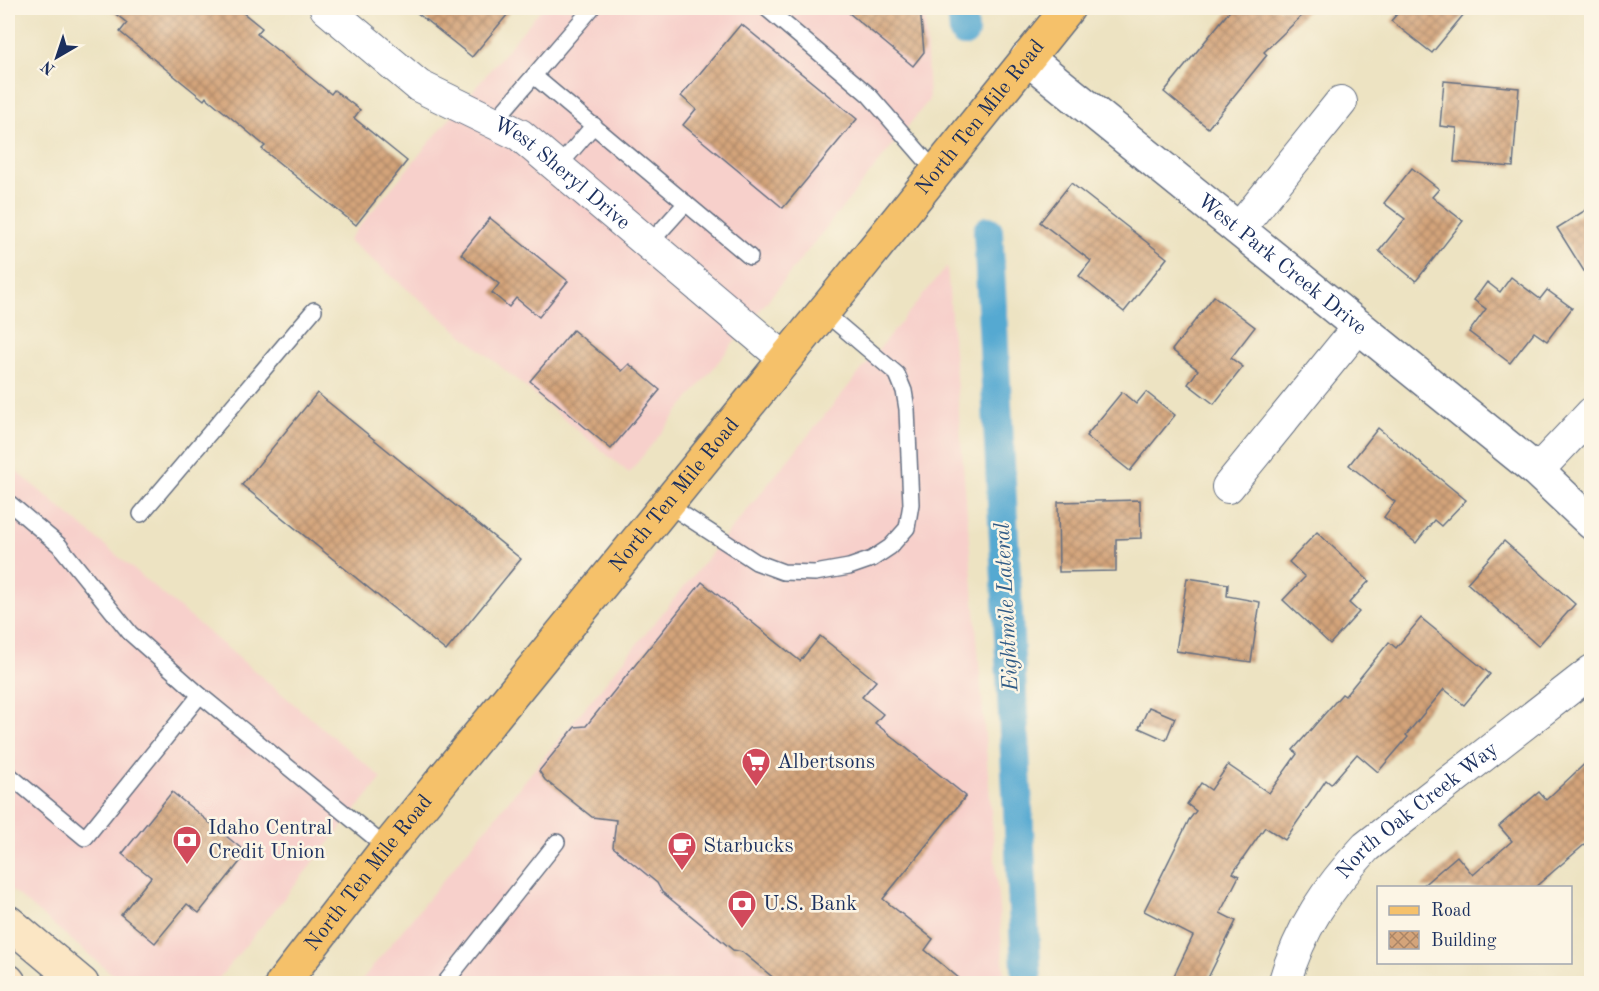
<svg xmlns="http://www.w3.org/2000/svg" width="1599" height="991" font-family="'Old Standard TT',serif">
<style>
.built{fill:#f7d0cb}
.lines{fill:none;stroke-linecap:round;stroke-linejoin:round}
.canal{stroke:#55a9d1;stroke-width:30}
.building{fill:url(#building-cross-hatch)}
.service-casing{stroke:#646e81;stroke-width:18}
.minor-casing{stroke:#646e81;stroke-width:34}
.tertiary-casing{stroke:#646e81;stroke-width:36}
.secondary-casing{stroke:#646e81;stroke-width:36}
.primary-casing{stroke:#646e81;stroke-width:36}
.service{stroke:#fff;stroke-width:15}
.minor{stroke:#fff;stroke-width:32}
.tertiary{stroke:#fff;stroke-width:33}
.secondary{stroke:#fbe6c4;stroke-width:33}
.primary{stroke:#f5c16b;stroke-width:33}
.labels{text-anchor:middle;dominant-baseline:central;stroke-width:5;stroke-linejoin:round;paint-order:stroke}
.street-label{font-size:21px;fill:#1b2f5e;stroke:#fcf5e5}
.poi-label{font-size:21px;fill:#1b2f5e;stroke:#fcf5e5;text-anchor:start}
.water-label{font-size:22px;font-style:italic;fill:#2f5a86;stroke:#fcf5e5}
</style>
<defs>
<pattern id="building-cross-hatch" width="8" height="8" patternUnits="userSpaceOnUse" patternTransform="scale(1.5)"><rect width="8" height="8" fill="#d4a47a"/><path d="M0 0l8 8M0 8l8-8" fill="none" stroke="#ab8667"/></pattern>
</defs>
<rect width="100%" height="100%" fill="#fcf5e5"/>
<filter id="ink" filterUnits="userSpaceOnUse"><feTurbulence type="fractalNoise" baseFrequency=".0167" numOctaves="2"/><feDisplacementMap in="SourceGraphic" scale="12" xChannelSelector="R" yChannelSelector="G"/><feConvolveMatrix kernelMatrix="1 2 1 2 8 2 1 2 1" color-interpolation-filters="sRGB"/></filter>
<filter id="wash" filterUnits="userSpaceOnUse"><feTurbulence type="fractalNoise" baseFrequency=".008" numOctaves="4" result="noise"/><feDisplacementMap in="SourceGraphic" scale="24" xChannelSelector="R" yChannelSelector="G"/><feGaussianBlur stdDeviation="1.35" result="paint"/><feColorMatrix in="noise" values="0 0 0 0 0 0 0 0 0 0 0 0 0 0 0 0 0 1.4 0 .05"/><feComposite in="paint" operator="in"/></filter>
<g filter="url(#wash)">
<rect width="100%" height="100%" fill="#ede3c2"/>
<g class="built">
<polygon points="542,8 925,8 929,100 629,473 348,240"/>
<polygon points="947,266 1005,983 359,983"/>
<polygon points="8,464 382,778 215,983 123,983 8,887"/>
</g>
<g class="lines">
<g class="canal">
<polyline points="962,8 964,32"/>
<polyline points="988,231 1027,984"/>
</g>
</g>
<g id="blocks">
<g class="building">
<polygon points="108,8 237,8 262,28 257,34 331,94 334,90 360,110 354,118 407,161 356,225 262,149 265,146 206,97 204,100 120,32 127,23"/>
<polygon points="411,8 513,8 472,57"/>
<polygon points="843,8 920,8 924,52 913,66"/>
<polygon points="1232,8 1310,8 1264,52 1267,55 1208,128 1164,92"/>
<polygon points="1402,8 1469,8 1432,53 1391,21"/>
<polygon points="741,24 857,119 783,208 683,125 696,109 681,96"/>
<polygon points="1444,81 1519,88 1513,167 1454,162 1457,128 1440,126"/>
<polygon points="1412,168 1439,189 1432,197 1463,221 1416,281 1379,251 1405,219 1384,203"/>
<polygon points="1071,183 1167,258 1124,312 1079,276 1091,261 1040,222"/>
<polygon points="1592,206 1592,284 1557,228"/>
<polygon points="490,218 568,281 539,317 516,298 509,307 492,293 499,284 461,254"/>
<polygon points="1511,277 1540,299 1547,290 1572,308 1547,341 1534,332 1510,363 1469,332 1486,309 1474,300 1487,282 1500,292"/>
<polygon points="1214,296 1255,327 1231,358 1243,367 1214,404 1188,384 1198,370 1172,350"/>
<polygon points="573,330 622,371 629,364 660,390 611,449 530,381"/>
<polygon points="1122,392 1136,404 1146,392 1175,415 1130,471 1086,436"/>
<polygon points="317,393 521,559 446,651 242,485"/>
<polygon points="1378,428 1466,500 1441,526 1434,520 1416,543 1384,517 1395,502 1349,465"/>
<polygon points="1140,500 1141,538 1116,539 1116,571 1059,572 1058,502"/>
<polygon points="1317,532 1369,581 1349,603 1359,612 1330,644 1283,600 1305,577 1289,562"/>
<polygon points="1504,541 1575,604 1538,646 1467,583"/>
<polygon points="1187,578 1228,584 1227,596 1260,602 1251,662 1176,651"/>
<polygon points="702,582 800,661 820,636 876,681 862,697 883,714 875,723 966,796 883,899 933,939 925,950 966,984 781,984 742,952 733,950 662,892 657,883 613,847 616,820 592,817 545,780 539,771 575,727 586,726"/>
<polygon points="1421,618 1490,674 1464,705 1444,689 1406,735 1408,737 1378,772 1357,754 1331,784 1326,780 1285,840 1265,827 1233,873 1239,876 1220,913 1236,921 1205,984 1170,984 1193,936 1144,911 1189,820 1196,811 1187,804 1201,783 1211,790 1228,765 1269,793 1297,754 1293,750 1342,694 1345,696 1389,642 1396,648"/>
<polygon points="1149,707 1175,718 1166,740 1139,728"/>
<polygon points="1592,757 1592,838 1534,888 1420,888 1457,856 1473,875 1512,841 1499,826 1539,792 1546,800"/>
<polygon points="172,792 247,853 199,913 187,904 155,943 121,915 151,877 122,854"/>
</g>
</g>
</g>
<g filter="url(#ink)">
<use href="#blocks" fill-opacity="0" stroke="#646e81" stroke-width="1.5"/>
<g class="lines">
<g class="service-casing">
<g id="service">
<polyline points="766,8 869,95 936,172"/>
<polyline points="534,76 750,257"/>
<polyline points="494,122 592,8"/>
<polyline points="558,167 594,125"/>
<polyline points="649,244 686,203"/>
<polyline points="8,502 59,545 130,633 200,695"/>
<polyline points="667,504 756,562 783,572 815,573 849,567 872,559 890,547 907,528 911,504 907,409 904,391 897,374 824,312"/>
<polyline points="141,514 314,310"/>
<polyline points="8,774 85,838 200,695 387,848"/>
<polyline points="444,984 557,842"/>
</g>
</g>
<g class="minor-casing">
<g id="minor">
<path id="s1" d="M326 8 419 86 520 135 785 359"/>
<polyline points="1239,229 1341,102"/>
<polyline points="1537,471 1592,413"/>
<polyline points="1228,487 1359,326"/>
<path id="s2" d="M1284 984C1300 928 1327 889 1366 847L1592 671"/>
</g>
</g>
<g class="tertiary-casing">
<g id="tertiary">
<path id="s3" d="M1027 58 1537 471 1592 523"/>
</g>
</g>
<g class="secondary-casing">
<g id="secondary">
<polyline points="8,922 82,984"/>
<polyline points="8,981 10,984"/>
</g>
</g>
<g class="primary-casing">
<g id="primary">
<path id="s4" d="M282 984 387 848 847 283 1068 8"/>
</g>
</g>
<use href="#service" class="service"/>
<use href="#minor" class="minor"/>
<use href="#tertiary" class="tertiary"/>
<use href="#secondary" class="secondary"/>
<use href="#primary" class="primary"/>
</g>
</g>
<defs>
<g id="supermarket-pin" transform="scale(1.5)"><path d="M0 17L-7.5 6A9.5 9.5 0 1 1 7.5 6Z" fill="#d1495b" stroke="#fcf5e5"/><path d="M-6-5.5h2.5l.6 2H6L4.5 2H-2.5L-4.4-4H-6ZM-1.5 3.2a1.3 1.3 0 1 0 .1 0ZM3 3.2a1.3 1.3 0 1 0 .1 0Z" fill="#fff"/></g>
<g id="bank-pin" transform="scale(1.5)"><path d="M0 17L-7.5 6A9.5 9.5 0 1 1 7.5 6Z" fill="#d1495b" stroke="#fcf5e5"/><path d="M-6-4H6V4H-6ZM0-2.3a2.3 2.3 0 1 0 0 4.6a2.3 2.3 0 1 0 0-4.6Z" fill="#fff"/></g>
<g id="cafe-pin" transform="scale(1.5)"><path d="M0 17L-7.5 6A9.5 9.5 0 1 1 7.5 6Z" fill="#d1495b" stroke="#fcf5e5"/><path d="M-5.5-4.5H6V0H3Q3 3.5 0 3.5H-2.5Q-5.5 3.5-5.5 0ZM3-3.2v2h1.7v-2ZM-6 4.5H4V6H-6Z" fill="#fff"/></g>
</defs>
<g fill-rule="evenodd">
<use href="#supermarket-pin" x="756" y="762"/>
<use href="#bank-pin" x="187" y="840"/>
<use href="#cafe-pin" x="682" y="846"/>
<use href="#bank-pin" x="742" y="904"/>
</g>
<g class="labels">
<g class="street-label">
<text stroke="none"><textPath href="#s4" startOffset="1113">North Ten Mile Road</textPath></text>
<text stroke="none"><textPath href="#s1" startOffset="290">West Sheryl Drive</textPath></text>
<text stroke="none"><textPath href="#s3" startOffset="328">West Park Creek Drive</textPath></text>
<text stroke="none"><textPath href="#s4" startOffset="627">North Ten Mile Road</textPath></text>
<text stroke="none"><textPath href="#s2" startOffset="224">North Oak Creek Way</textPath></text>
<text stroke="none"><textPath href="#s4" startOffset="141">North Ten Mile Road</textPath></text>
</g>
<g class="poi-label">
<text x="777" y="762">Albertsons</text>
<text x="208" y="828">Idaho Central<tspan x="208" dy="24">Credit Union</tspan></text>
<text x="703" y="846">Starbucks</text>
<text x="763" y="904">U.S. Bank</text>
</g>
<g class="water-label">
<text transform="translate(1007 607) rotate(-93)">Eightmile Lateral</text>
</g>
</g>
<rect width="1599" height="991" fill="none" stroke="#fcf5e5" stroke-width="30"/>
<rect x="1377" y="886" width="195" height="78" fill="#fcf5e5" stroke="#a2a6af" stroke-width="1.5"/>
<rect x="1389" y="906" width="30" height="9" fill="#f5c16b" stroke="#a2a6af" stroke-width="1.5"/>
<text x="1431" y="916" font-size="18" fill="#1b2f5e">Road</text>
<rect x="1389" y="931" width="30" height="18" fill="url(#building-cross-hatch)" stroke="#a2a6af" stroke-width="1.5"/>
<text x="1431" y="946" font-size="18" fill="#1b2f5e">Building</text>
<g transform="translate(57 57) rotate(219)" stroke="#fcf5e5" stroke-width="4.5" paint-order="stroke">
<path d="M0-4.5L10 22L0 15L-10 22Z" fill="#1b2f5e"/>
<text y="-9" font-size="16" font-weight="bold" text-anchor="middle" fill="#1b2f5e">N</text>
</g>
</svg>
